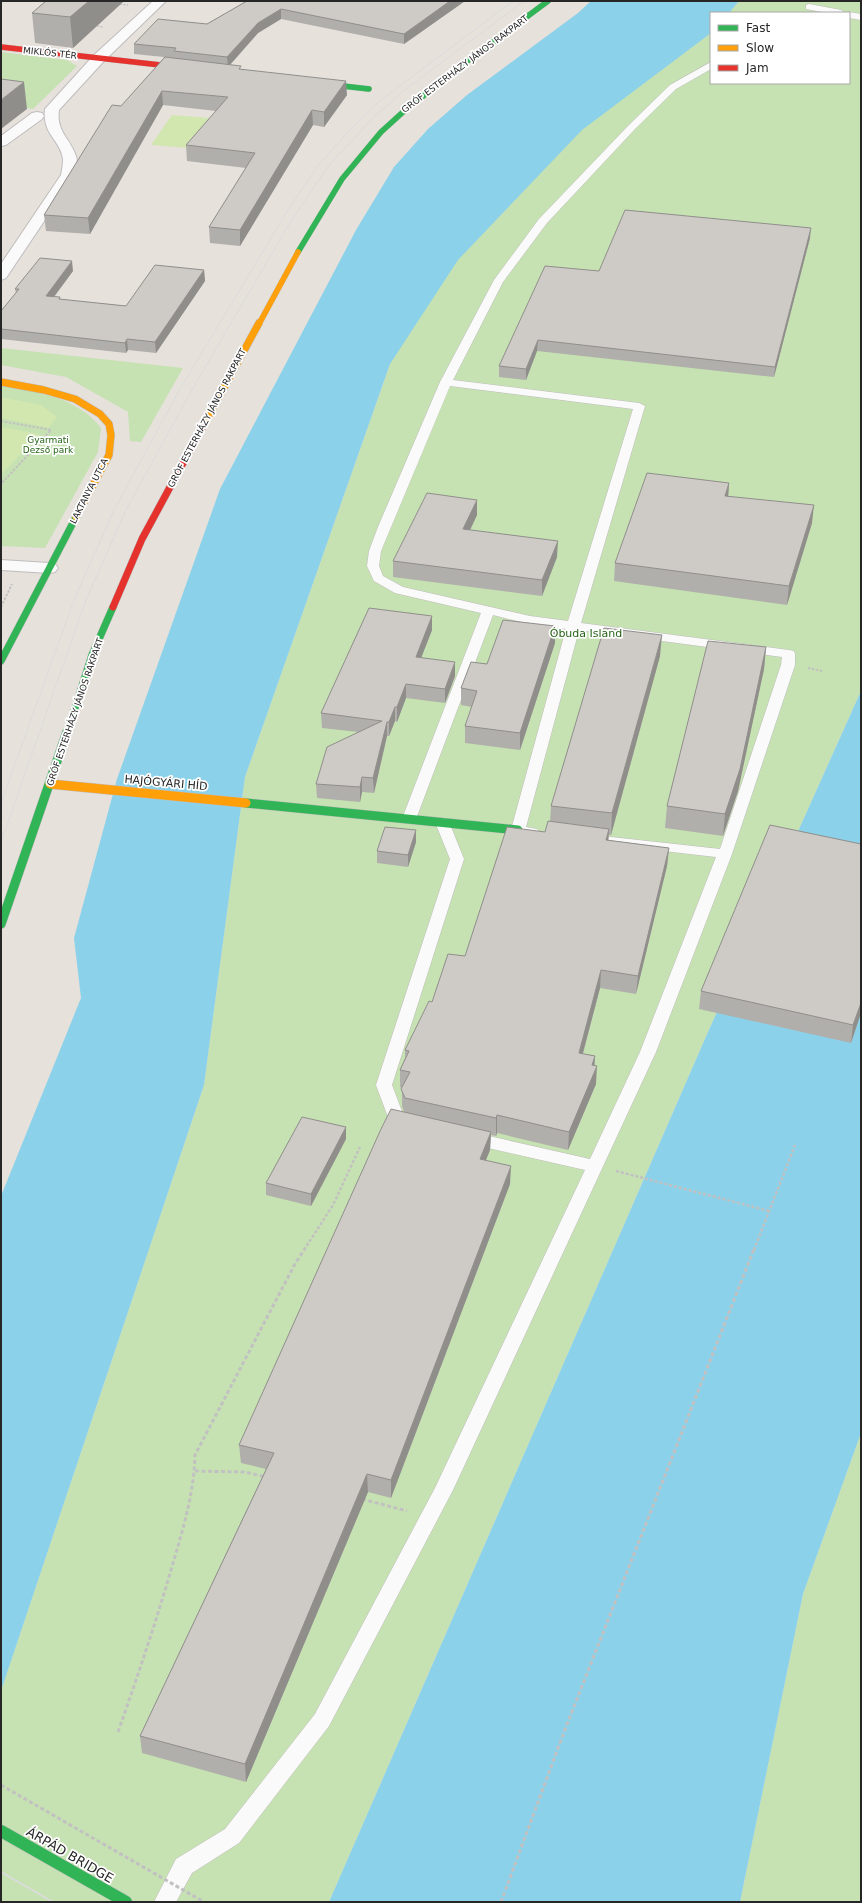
<svg xmlns="http://www.w3.org/2000/svg" width="862" height="1903" font-family="'DejaVu Sans',sans-serif">
<style>
.green{fill:#c6e2b2}
.pitch{fill:#d2e6b0}
.water{fill:#8cd1ea}
.lines{fill:none;stroke-linecap:round;stroke-linejoin:round}
.lane-casing{stroke:#bfbdbd;stroke-width:1}
.street-casing{stroke:#bfbdbd;stroke-width:2}
.fast-far3-casing{stroke:#bfbdbd;stroke-width:6}
.fast-far2-casing{stroke:#bfbdbd;stroke-width:8}
.fast-far1-casing{stroke:#bfbdbd;stroke-width:10}
.fast-casing{stroke:#bfbdbd;stroke-width:13}
.slow-far2-casing{stroke:#bfbdbd;stroke-width:6}
.slow-far1-casing{stroke:#bfbdbd;stroke-width:8}
.slow-casing{stroke:#bfbdbd;stroke-width:10}
.jam-far1-casing{stroke:#bfbdbd;stroke-width:6}
.jam-casing{stroke:#bfbdbd;stroke-width:8}
.path-far3{stroke:#c2c1c1;stroke-width:1.5;stroke-dasharray:2 1.5;stroke-linecap:butt}
.path-far2{stroke:#c2c1c1;stroke-width:2;stroke-dasharray:2.5 1.5;stroke-linecap:butt}
.path-far1{stroke:#c2c1c1;stroke-width:2.5;stroke-dasharray:3 2;stroke-linecap:butt}
.path{stroke:#c2c1c1;stroke-width:3;stroke-dasharray:4 2.5;stroke-linecap:butt}
.lane{fill:#fbfafa;fill-rule:evenodd}
.street{fill:#fbfafa;fill-rule:evenodd}
.fast-far3{stroke:#30b455;stroke-width:5.5}
.fast-far2{stroke:#30b455;stroke-width:7}
.fast-far1{stroke:#30b455;stroke-width:9}
.fast{stroke:#30b455;stroke-width:12}
.slow-far2{stroke:#ff9f0a;stroke-width:5.5}
.slow-far1{stroke:#ff9f0a;stroke-width:7}
.slow{stroke:#ff9f0a;stroke-width:9}
.jam-far1{stroke:#e5322d;stroke-width:5.5}
.jam{stroke:#e5322d;stroke-width:7}
.tram-far1{stroke:#dcdbdd;stroke-width:1}
.tram{stroke:#dcdbdd;stroke-width:1.5}
.path-bridge{stroke:#c2c1c1;stroke-width:3;stroke-dasharray:4 2.5;stroke-linecap:butt}
.wall{fill:#b1afab}
.shaded-wall{fill:#908e8b}
.building{fill:#cecbc7;stroke:#908e8b}
.labels{text-anchor:middle;dominant-baseline:central;stroke-width:3.5;stroke-linejoin:round;paint-order:stroke}
.far-street-label{font-size:9px;fill:#262626;stroke:#fff}
.far-park-label{font-size:9px;fill:#266317;stroke:#fff}
.park-label{font-size:11px;fill:#266317;stroke:#fff}
.street-label{font-size:11px;fill:#262626;stroke:#fff}
.near-street-label{font-size:13px;fill:#262626;stroke:#fff}
</style>
<rect width="100%" height="100%" fill="#e6e1db"/>
<g class="green">
<polygon points="739,1 861,1 861,691 708,1032 329,1902 1,1902 1,1691 204,1085 245,777 390,364 449,259 496,220 517,197 530,157 711,21 711,83 849,83 849,13 724,13 733,8"/>
<polygon points="1,52 67,60 77,66 33,109 1,104"/>
<polygon points="1,348 183,368 141,442 130,441 128,412 66,377 1,365"/>
<path d="M1 385C36 392 78 397 101 428L98 452 45 548 1 546Z"/>
<polygon points="861,1433 861,1902 740,1902 803,1594"/>
</g>
<g class="pitch">
<polygon points="172,115 210,118 190,148 151,145"/>
<polygon points="1,397 41,405 57,417 49,428 1,418"/>
<polygon points="1,427 40,434 1,475"/>
</g>
<g class="water">
<polygon points="591,1 739,1 729,13 711,13 711,33 582,130 458,260 390,364 245,777 204,1085 1,1691 1,1196 81,998 74,938 117,779 220,489 356,230 394,167 428,129 467,95 578,13"/>
<polygon points="861,691 861,1433 803,1594 740,1902 329,1902 708,1032"/>
</g>
<g class="lines">
<g class="lane-casing">
<g id="lane">
<polygon points="809,4 841,10 845,13 827,13 806,9 806,5"/>
<polygon points="849,12 861,14 861,20 849,18 849,13 847,13"/>
<path d="M711 62V69L676 89 635 129 547 223 503 282 453 380 639 403 645 406 581 623 789 650 794 651 795 654V665L732 854 656 1052 453 1490 329 1726 239 1843 192 1873 176 1902H154L176 1859 225 1829 315 1714 435 1488 585 1170 471 1144 465 1142 463 1138 465 1134 471 1132 590 1159 640 1052 716 857 602 844 597 843 595 840 597 837 602 836 720 849 781 665 782 657 579 630 526 827 537 829 539 832 537 835C529 837 521 835 513 833L511 830 566 629 530 624 493 615 416 819 414 822H404L402 819 481 613 395 593 374 581 367 566 369 551 378 527 440 382 494 280 539 219 629 125 670 85ZM450 386 633 409 568 621 530 616 403 587 383 576 379 566 381 551Z"/>
<polygon points="442,818 447,819 449,822 464,859 392,1085 404,1117 410,1119 412,1123 410,1127 404,1129 391,1125 376,1085 450,859 435,822 437,819"/>
</g>
</g>
<g class="street-casing">
<g id="street">
<path d="M153 1H166L104 61 59 110C56 132 70 138 76 156 78 162 76 169 75 175L6 278 1 280V264L61 175C62 170 63 164 63 159 60 139 42 135 45 109L94 55Z"/>
<polygon points="37,112 42,113 44,116 42,119 6,145 1,146 1,136 32,113"/>
<polygon points="1,560 49,563 55,564 58,568 55,572 49,573 1,570"/>
</g>
</g>
<g class="fast-far3-casing">
<g id="fast-far3">
<polyline points="316,83 369,89"/>
<polyline points="298,252 342,179 381,132 403,112 462,65 548,1"/>
</g>
</g>
<g class="fast-far2-casing">
<g id="fast-far2">
<polyline points="1,661 76,517"/>
<polyline points="67,733 92,655 113,607"/>
</g>
</g>
<g class="fast-far1-casing">
<g id="fast-far1">
<polyline points="246,803 518,830"/>
<polyline points="1,924 67,732"/>
</g>
</g>
<g class="fast-casing">
<polyline id="fast" points="1,1831 126,1902"/>
</g>
<g class="slow-far2-casing">
<polyline id="slow-far2" points="259,324 298,252"/>
</g>
<g class="slow-far1-casing">
<g id="slow-far1">
<polyline points="1,382 44,390 75,399 100,414 109,424 111,435 109,455 76,517"/>
<polyline points="203,426 259,323"/>
</g>
</g>
<g class="slow-casing">
<polyline id="slow" points="50,784 246,803"/>
</g>
<g class="jam-far1-casing">
<polyline id="jam-far1" points="1,47 187,68"/>
</g>
<g class="jam-casing">
<polyline id="jam" points="113,607 142,539 203,426"/>
</g>
<g class="path-far3">
<polyline points="120,4 128,5"/>
<polyline points="97,26 103,27"/>
</g>
<g class="path-far2">
<polyline points="1,421 51,430 1,484"/>
<polyline points="1,607 12,584"/>
<polyline points="808,668 822,671"/>
</g>
<g class="path-far1">
<polyline points="616,1171 769,1211"/>
<polyline points="304,1250 333,1205 360,1147"/>
<polyline points="754,1250 795,1145"/>
</g>
<g class="path">
<polyline points="195,1471 245,1472 266,1477"/>
<polyline points="362,1499 407,1511"/>
<path d="M118 1732C137 1678 155 1625 171 1570 182 1532 194 1495 195 1455L296 1262 305 1249"/>
<polyline points="501,1902 564,1732 754,1249"/>
</g>
<use href="#lane" class="lane"/>
<use href="#street" class="street"/>
<use href="#fast-far3" class="fast-far3"/>
<use href="#fast-far2" class="fast-far2"/>
<use href="#fast-far1" class="fast-far1"/>
<use href="#fast" class="fast"/>
<use href="#slow-far2" class="slow-far2"/>
<use href="#slow-far1" class="slow-far1"/>
<use href="#slow" class="slow"/>
<use href="#jam-far1" class="jam-far1"/>
<use href="#jam" class="jam"/>
<g class="tram-far1">
<polyline points="1,803 74,600 114,510 181,387 288,210 320,163 351,129 381,100 513,1"/>
<polyline points="1,842 86,600 126,510 193,388 291,221 330,164 375,116 406,89 524,1"/>
</g>
<polyline class="tram" points="1,1872 53,1902"/>
<polyline class="path-bridge" points="1,1785 204,1902"/>
</g>
<g class="wall">
<polygon points="46,1 124,1 73,48 35,43 32,13"/>
<polygon points="247,1 465,1 404,44 281,19 258,33 230,65 241,69 347,95 324,127 313,125 240,246 210,243 209,227 246,168 187,161 186,145 216,111 163,105 90,234 46,231 44,215 164,57 134,54 134,44 207,24"/>
<polygon points="810,238 774,377 537,351 526,380 499,377 499,366 599,271"/>
<polygon points="204,270 205,281 156,353 128,350 126,353 1,339 1,311 16,293 15,289 73,271 54,297 60,297 60,299 126,306"/>
<polygon points="729,483 728,496 812,523 787,605 614,581 615,563"/>
<polygon points="477,500 477,515 470,530 557,557 542,596 393,577 393,561"/>
<polygon points="432,616 432,630 421,658 455,676 445,703 406,698 397,722 395,721 389,736 387,736 374,793 362,792 360,802 317,798 316,784 358,732 322,728 321,713"/>
<polygon points="555,626 555,643 520,750 465,743 465,726 472,707 461,705 461,688 487,664"/>
<polygon points="766,647 764,669 738,791 723,836 665,828 667,806"/>
<polygon points="660,656 611,835 609,835 608,840 669,848 667,866 636,994 600,988 583,1054 595,1056 594,1066 596,1084 568,1150 497,1133 496,1136 491,1135 490,1150 486,1160 510,1184 391,1498 368,1492 246,1782 142,1753 140,1736 266,1469 241,1463 239,1445 404,1112 402,1106 402,1088 400,1087 400,1070 405,1058 405,1050 432,1002 465,956 545,832 550,822 551,806"/>
<polygon points="416,830 416,842 408,867 377,863 377,851"/>
<polygon points="861,844 861,1013 851,1043 699,1009 701,991"/>
<polygon points="346,1127 346,1139 311,1206 266,1195 266,1183"/>
</g>
<g class="shaded-wall">
<polygon points="89,1 124,1 73,48 70,17"/>
<polygon points="450,1 465,1 404,44 404,34"/>
<polygon points="281,9 281,19 258,33 228,67 227,57 258,23"/>
<polygon points="346,81 347,95 324,127 324,112"/>
<polygon points="24,82 27,109 1,129 1,100"/>
<polygon points="162,91 163,105 90,234 88,218"/>
<polygon points="312,110 313,125 240,246 240,230"/>
<polygon points="1,189 2,200 1,201"/>
<polygon points="811,228 810,238 774,377 775,367"/>
<polygon points="72,261 73,271 47,306 46,296"/>
<polygon points="204,270 205,281 156,353 155,342"/>
<polygon points="127,339 128,350 126,353 125,343"/>
<polygon points="538,340 537,351 526,380 526,369"/>
<polygon points="729,483 728,501 725,496"/>
<polygon points="477,500 477,515 463,545 463,529"/>
<polygon points="814,505 812,523 787,605 789,586"/>
<polygon points="558,541 557,557 542,596 542,580"/>
<polygon points="432,616 432,630 416,671 416,657"/>
<polygon points="555,626 555,643 520,750 520,733"/>
<polygon points="662,635 660,656 611,835 612,813"/>
<polygon points="766,647 764,669 738,791 723,836 725,814"/>
<polygon points="455,662 455,676 445,703 445,689"/>
<polygon points="406,684 406,698 397,722 397,707"/>
<polygon points="395,707 395,721 389,736 389,722"/>
<polygon points="387,722 387,736 374,793 373,778"/>
<polygon points="362,777 362,792 360,802 360,787"/>
<polygon points="609,829 608,846 606,840"/>
<polygon points="416,830 416,842 408,867 408,855"/>
<polygon points="669,848 667,866 636,994 638,976"/>
<polygon points="601,970 600,988 578,1071 579,1053"/>
<polygon points="861,1003 861,1013 851,1043 853,1025"/>
<polygon points="595,1056 594,1074 597,1066 596,1084 568,1150 569,1132 592,1065"/>
<polygon points="497,1115 497,1133 496,1136 496,1118"/>
<polygon points="346,1127 346,1139 311,1206 311,1194"/>
<polygon points="491,1132 490,1150 479,1177 480,1159"/>
<polygon points="511,1166 510,1184 391,1498 391,1480"/>
<polygon points="367,1474 368,1492 246,1782 245,1764"/>
</g>
<g class="building">
<polygon points="46,1 89,1 70,17 32,13"/>
<polygon points="247,1 450,1 404,34 281,9 258,23 227,57 174,51 176,48 134,44 158,19 207,24"/>
<polygon points="165,57 241,66 239,69 346,81 324,112 312,110 240,230 209,227 255,153 186,145 228,97 162,91 88,218 44,215 112,105 121,106"/>
<polygon points="1,79 24,82 1,100"/>
<polygon points="625,210 811,228 775,367 538,340 526,369 499,366 545,266 599,271"/>
<polygon points="40,258 72,261 46,296 60,297 59,299 126,306 155,265 204,270 155,342 127,339 125,343 1,329 1,311 19,289 15,289"/>
<polygon points="647,473 729,483 725,496 814,505 789,586 615,563"/>
<polygon points="427,493 477,500 463,529 558,541 542,580 393,561"/>
<polygon points="369,608 432,616 416,657 455,662 445,689 406,684 397,707 395,707 389,722 387,722 373,778 362,777 360,787 316,784 327,747 382,721 321,713"/>
<polygon points="503,620 555,626 520,733 465,726 477,691 461,688 471,662 487,664"/>
<polygon points="604,628 662,635 612,813 551,806"/>
<polygon points="708,641 766,647 740,769 725,814 667,806"/>
<polygon points="548,821 609,829 606,840 669,848 638,976 601,970 579,1053 595,1056 592,1065 597,1066 569,1132 497,1115 496,1118 405,1098 401,1089 410,1072 400,1070 409,1051 405,1050 429,1001 432,1002 448,954 465,956 507,827 545,832"/>
<polygon points="770,825 861,844 861,1003 853,1025 701,991"/>
<polygon points="385,827 416,830 408,855 377,851"/>
<polygon points="391,1109 491,1132 480,1159 511,1166 391,1480 367,1474 245,1764 140,1736 274,1453 239,1445 381,1129"/>
<polygon points="302,1117 346,1127 311,1194 266,1183"/>
</g>
<g class="labels">
<g class="far-street-label">
<text transform="translate(50 53) rotate(6)">MIKLÓS TÉR</text>
<text transform="translate(465 64) rotate(-37)">GRÓF ESTERHÁZY JÁNOS RAKPART</text>
<text transform="translate(207 418) rotate(-62)">GRÓF ESTERHÁZY JÁNOS RAKPART</text>
<text transform="translate(89 491) rotate(-63)">LAKTANYA UTCA</text>
<text transform="translate(75 712) rotate(-71)">GRÓF ESTERHÁZY JÁNOS RAKPART</text>
</g>
<g class="far-park-label">
<text x="48" y="440">Gyarmati<tspan x="48" dy="10">Dezső park</tspan></text>
</g>
<g class="park-label">
<text x="586" y="633">Óbuda Island</text>
</g>
<g class="street-label">
<text transform="translate(166 783) rotate(5)">HAJÓGYÁRI HÍD</text>
</g>
<g class="near-street-label">
<text transform="translate(70 1855) rotate(30)">ÁRPÁD BRIDGE</text>
</g>
</g>
<rect width="862" height="1903" fill="none" stroke="#262626" stroke-width="4"/>
<rect x="710" y="12" width="140" height="72" fill="#ffffff" stroke="#a8a8a8"/>
<rect x="718" y="25" width="20" height="6" fill="#30b455" stroke="#a8a8a8"/>
<text x="746" y="32" font-size="12" fill="#262626">Fast</text>
<rect x="718" y="45" width="20" height="6" fill="#ff9f0a" stroke="#a8a8a8"/>
<text x="746" y="52" font-size="12" fill="#262626">Slow</text>
<rect x="718" y="65" width="20" height="6" fill="#e5322d" stroke="#a8a8a8"/>
<text x="746" y="72" font-size="12" fill="#262626">Jam</text>
</svg>
